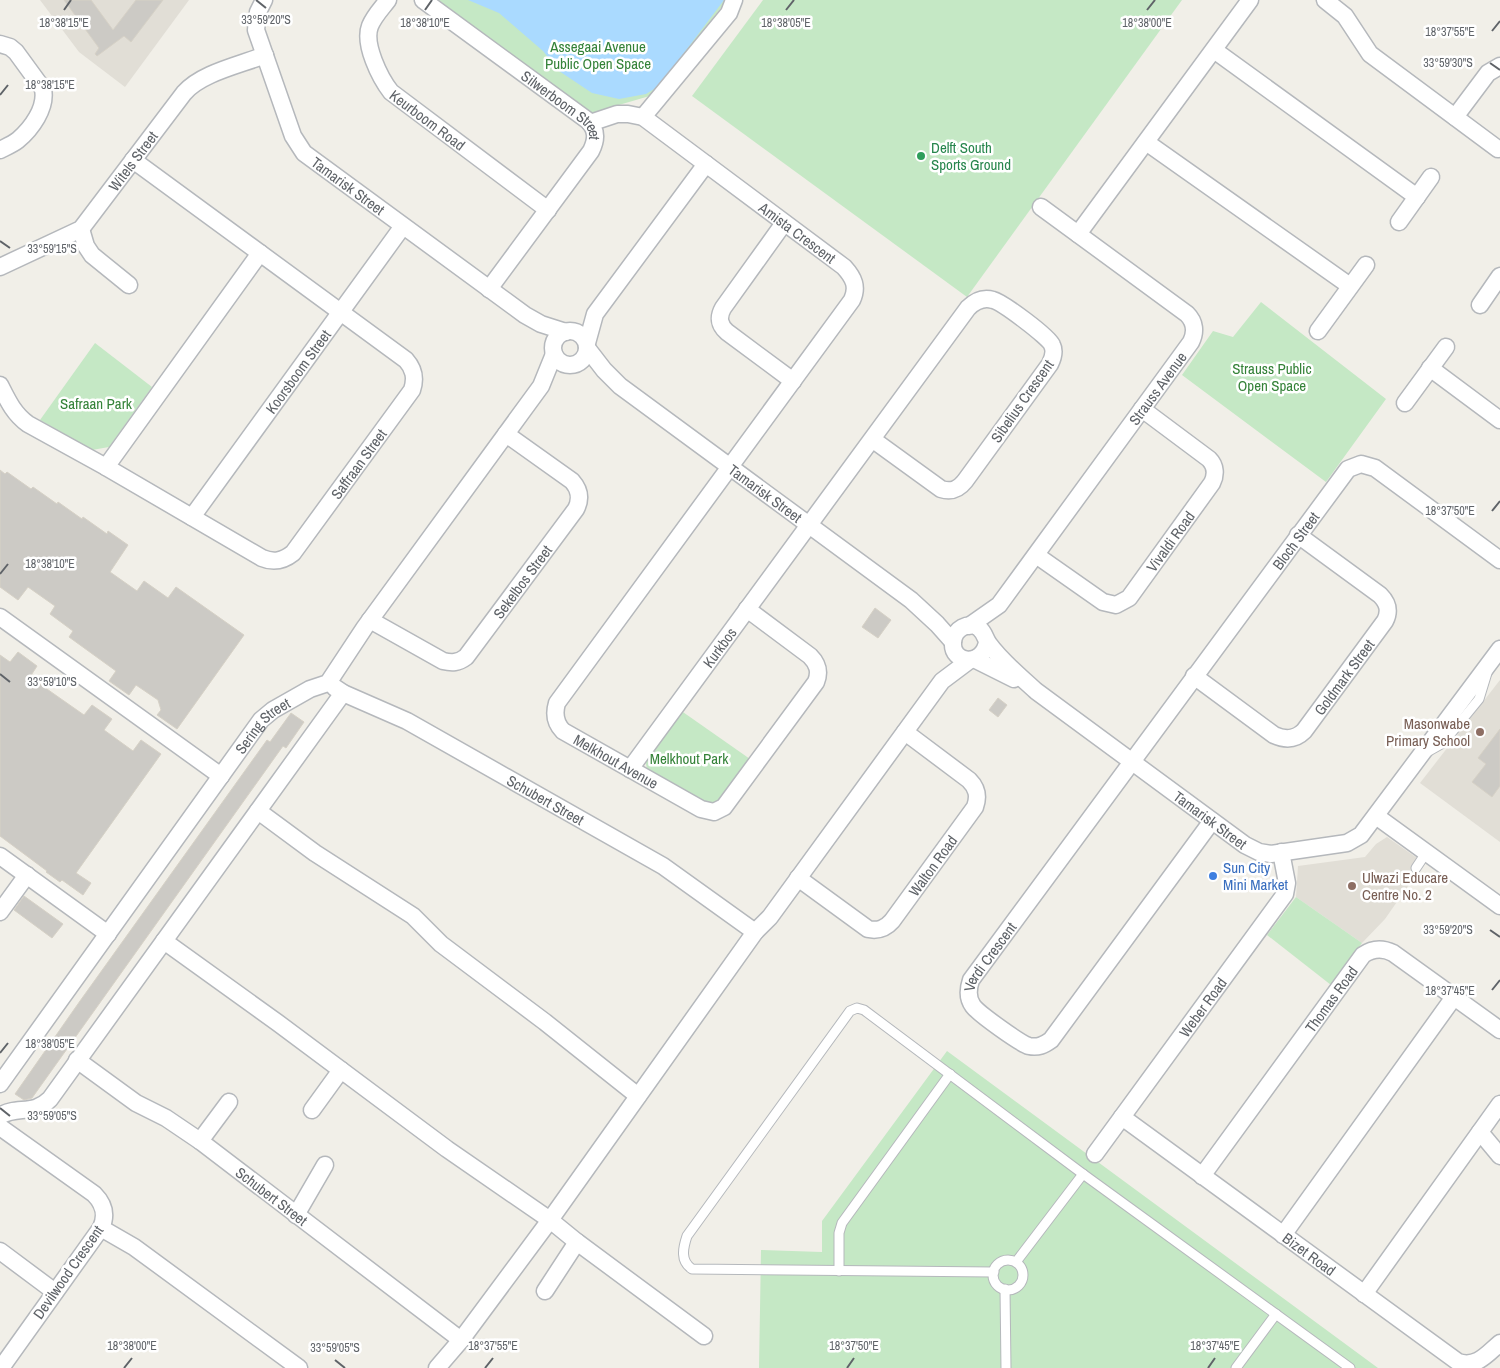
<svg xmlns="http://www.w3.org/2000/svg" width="1500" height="1368" font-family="'Archivo Narrow',sans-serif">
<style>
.education{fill:#e1ded6}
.green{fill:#c5e8c5}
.water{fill:#aadaff}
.building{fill:#cccac5;stroke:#d6d1c6}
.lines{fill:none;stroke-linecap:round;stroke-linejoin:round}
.service-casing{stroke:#b5b8bc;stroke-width:11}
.minor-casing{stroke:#b5b8bc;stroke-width:19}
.service{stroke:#fff;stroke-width:9}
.minor{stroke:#fff;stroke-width:16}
.ticks{fill:none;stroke:#5f6368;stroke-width:2}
.leisure-dot{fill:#2e9e5b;stroke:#fff;stroke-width:2}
.education-dot{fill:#8d6e63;stroke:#fff;stroke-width:2}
.shop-dot{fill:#3f7fe0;stroke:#fff;stroke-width:2}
.labels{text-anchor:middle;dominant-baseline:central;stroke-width:5;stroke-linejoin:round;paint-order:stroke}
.park-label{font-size:15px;fill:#348238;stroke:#fff}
.street-label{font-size:15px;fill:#5f6368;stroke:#fff}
.leisure-label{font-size:15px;fill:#27864d;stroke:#fff;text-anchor:start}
.education-label{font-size:15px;fill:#785e54;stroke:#fff;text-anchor:end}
.shop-label{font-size:15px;fill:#366cbe;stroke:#fff;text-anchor:start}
.ticks-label{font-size:12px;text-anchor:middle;fill:#5f6368;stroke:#fff;stroke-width:5;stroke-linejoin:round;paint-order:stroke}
</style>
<rect width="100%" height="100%" fill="#f1efe8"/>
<g class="education">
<polygon points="40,0 189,0 125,87 79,52"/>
<polygon points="1500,680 1500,842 1420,783"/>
<polygon points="1387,837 1424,863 1385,919 1362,943 1296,897 1298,866 1365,857 1376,844"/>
</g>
<g class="green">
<polygon points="432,0 727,0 653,95 588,114"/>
<polygon points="763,0 1182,0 967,297 692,96"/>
<polygon points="1261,302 1386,399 1326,482 1182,375 1213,331 1233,337"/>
<polygon points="95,343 152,387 109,447 92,450 40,420"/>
<polygon points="680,710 750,759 724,800 710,807 647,769 645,759"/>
<polygon points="1296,897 1362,943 1331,985 1267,935"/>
<polygon points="947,1051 1378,1368 759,1368 761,1250 822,1252 822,1221"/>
</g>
<polygon class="water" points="468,0 724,0 659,86 646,94 619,99 592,93 559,71 543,51 499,13"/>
<g class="building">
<polygon points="64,0 91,0 113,30 136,0 163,0 131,42 124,36 97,56 95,54 99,48"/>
<polygon points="0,470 5,474 7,472 31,489 33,487 57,504 58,502 82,519 83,517 107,534 108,531 128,545 110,572 137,591 144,581 168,598 176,587 244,635 177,729 157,715 161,710 158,700 136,685 129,695 109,681 116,671 69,637 73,631 50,614 55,606 28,587 18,600 0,587"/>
<polygon points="875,608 891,620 878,638 862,627"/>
<polygon points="18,652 37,666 30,677 54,694 84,715 92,705 112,719 104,730 133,751 141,740 161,754 76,873 91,883 83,895 62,880 60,882 46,872 47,871 0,836 0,655 10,662"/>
<polygon points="998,698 1007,705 998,717 989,710"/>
<polygon points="291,713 304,722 286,748 283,746 32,1098 24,1100 15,1094 80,1001 267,740 270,742"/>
<polygon points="1500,729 1500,786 1492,797 1472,782 1486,764 1478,758"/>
<polygon points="24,896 63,924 52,938 14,910"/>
</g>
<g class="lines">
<g class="service-casing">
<g id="service">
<polyline points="1427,752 1443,743 1479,699 1487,673"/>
<polyline points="1416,868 1426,853"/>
<circle cx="1008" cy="1275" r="15"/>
<polyline points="1016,1262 1083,1174"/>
<polyline points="839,1271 839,1233 842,1223 950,1074"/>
<path d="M994 1272 692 1269C680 1261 683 1248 687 1236L850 1011 857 1008 864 1010 1083 1174 1350 1368"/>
<polyline points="1005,1289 1006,1368"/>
<polyline points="1236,1368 1276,1314"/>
</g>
</g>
<g class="minor-casing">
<g id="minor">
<path id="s1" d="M264 0 258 12 256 30 293 136 304 153 525 315 541 324 566 332"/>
<path id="s2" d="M388 0C382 8 374 16 370 26 363 44 380 78 391 92L548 210"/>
<path id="s3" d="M423 0 587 120C597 129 597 139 591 151L489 289"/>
<polyline points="1325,0 1345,16 1370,54 1498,149"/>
<path d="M0 44 10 47 16 52 43 89C47 108 31 129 18 140 13 144 6 147 0 150"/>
<polyline points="1214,50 1417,197"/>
<polyline points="643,117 729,13 734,0"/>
<polyline points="1455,117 1488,73 1500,66"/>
<polyline points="590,123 617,114 628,114 643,117 706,164"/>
<polyline points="1146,142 1350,286"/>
<polyline points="1399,222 1431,177"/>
<path d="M784 223 723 308C718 317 719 325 727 332L793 381"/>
<polyline points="81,229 86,246 92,255 129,285"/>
<polyline points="1078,234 1250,0"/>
<path id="s4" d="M0 267 81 229 184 93C201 73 240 65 265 55"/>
<polyline points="1480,305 1500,276"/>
<polyline points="1318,331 1366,265"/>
<circle cx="570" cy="348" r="17"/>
<path id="s5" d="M587 343 595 314 706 164 844 267C854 278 858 287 852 300L557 703C554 713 555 723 563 731L701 809 714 812 724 807 816 682C820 672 818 664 810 656L747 609"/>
<path id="s6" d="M587 348 604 370 620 386 911 600 937 624 953 642"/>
<polyline points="1430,368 1500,420"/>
<path id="s7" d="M0 385C8 401 14 414 28 424L106 467 262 558C274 563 283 561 293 553L412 390C416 378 414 369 406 360L133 160"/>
<polyline points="1405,403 1446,347"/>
<polyline points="106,467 260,253"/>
<path id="s8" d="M192 517 403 226"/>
<path id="s9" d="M1036 555 1103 602 1116 605 1129 598 1212 483C1216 475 1216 466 1209 459L1142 409"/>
<polyline points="0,617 221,776"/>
<path id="s10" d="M370 620 443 661C452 663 458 663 466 657L576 509C581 499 580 490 572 481L506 434"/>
<path id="s11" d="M969 626 999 605 1191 342C1196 332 1195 322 1187 314L1041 207"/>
<path id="s12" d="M987 642C983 667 951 664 953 642 954 629 968 621 979 628 985 633 985 639 989 644 1002 662 1020 676 1036 691L1245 845 1259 852 1271 854 1347 843 1361 835 1500 649"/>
<polyline points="974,659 1014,679"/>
<path id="s13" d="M1194 676 1274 735C1285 740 1295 740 1304 731L1385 621C1390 611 1388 603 1380 595L1298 535"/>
<path id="s14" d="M334 687 343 693 407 721 663 866 755 932"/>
<path id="s15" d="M630 769 968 308C975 301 983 297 993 300 1002 302 1049 337 1052 345 1055 351 1053 358 1050 364L965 481C958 490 951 492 941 489L872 439"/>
<polyline points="258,811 315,853 413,916 441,944 545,1022 638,1096"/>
<polyline points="1376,816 1500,906"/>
<path id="s16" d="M1212 821 1051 1040C1044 1045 1038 1048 1029 1046 1021 1044 979 1014 973 1006 967 998 968 989 971 980L1348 469 1361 464 1375 468 1500 560"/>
<polyline points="0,856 108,934"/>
<path id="s17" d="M798 878 868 929C878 931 885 929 892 921L975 807C979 796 977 788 969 780L905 732"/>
<polyline points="0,912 27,875"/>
<polyline points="164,941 278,1023 447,1149 550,1220 577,1242 704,1336"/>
<path id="s18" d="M77 1060 136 1103 166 1118 200 1141 461 1340"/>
<path id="s19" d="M0 1084 261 720 273 710 310 689 328 683 365 627 541 386 554 354"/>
<polyline points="312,1110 341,1070"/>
<path d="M0 1116C17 1105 33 1116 50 1099L343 693"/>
<path id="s20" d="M1122 1117 1458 1362C1477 1368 1487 1354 1500 1343"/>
<path d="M0 1127 94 1194C104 1204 107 1215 101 1228L1 1368"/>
<polyline points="1480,1132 1500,1156"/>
<polyline points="200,1141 229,1102"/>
<path id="s21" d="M1095 1154 1285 894 1287 883 1281 852"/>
<path id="s22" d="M1202 1176 1363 955C1373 948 1383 948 1393 953L1500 1030"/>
<polyline points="296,1215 325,1165"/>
<polyline points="101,1228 134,1247 299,1368"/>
<polyline points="1283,1235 1454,997"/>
<polyline points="0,1251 55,1292"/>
<polyline points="545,1291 577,1242"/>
<polyline points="1364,1294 1500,1104"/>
<polyline points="437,1368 461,1340 550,1220 755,932 770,917 942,681 970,660"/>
</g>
</g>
<use href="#service" class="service"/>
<use href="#minor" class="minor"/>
</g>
<path class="ticks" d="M256 0 266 8M64 10 71 0M425 10 432 0M786 10 794 0M1147 10 1155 0M1492 31 1500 21M1490 63 1500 70M0 95 8 85M0 241 10 248M1492 511 1500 501M0 574 8 564M0 674 10 682M1490 930 1500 937M1492 990 1500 980M0 1053 8 1043M0 1108 10 1116M335 1360 345 1368M124 1368 132 1358M485 1368 493 1358M847 1368 854 1358M1208 1368 1215 1358"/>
<circle class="leisure-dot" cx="921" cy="156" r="5"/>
<g class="education-dot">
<circle cx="1480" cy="732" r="5"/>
<circle cx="1352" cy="886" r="5"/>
</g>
<circle class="shop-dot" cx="1213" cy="876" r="5"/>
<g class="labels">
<g class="park-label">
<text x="598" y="46">Assegaai Avenue<tspan x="598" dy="17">Public Open Space</tspan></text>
<text x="1272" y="368">Strauss Public<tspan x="1272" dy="17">Open Space</tspan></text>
<text x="96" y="403">Safraan Park</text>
<text x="689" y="758">Melkhout Park</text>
</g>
<g class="street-label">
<text stroke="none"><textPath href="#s3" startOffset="175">Silwerboom Street</textPath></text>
<text stroke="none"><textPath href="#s2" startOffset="149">Keurboom Road</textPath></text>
<text stroke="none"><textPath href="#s4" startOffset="175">Witels Street</textPath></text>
<text stroke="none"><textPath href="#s1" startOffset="219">Tamarisk Street</textPath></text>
<text stroke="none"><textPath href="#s5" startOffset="331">Amista Crescent</textPath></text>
<text stroke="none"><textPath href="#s8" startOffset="180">Koorsboom Street</textPath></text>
<text stroke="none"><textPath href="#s11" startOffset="305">Strauss Avenue</textPath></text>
<text transform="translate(1022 401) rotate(-55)">Sibelius Crescent</text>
<text stroke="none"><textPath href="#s7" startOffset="462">Saffraan Street</textPath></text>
<text stroke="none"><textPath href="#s6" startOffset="231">Tamarisk Street</textPath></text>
<text stroke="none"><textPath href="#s9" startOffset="180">Vivaldi Road</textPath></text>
<text stroke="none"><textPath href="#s16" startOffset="938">Bloch Street</textPath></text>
<text stroke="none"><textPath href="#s10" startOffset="202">Sekelbos Street</textPath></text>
<text stroke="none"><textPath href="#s15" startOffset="151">Kurkbos</textPath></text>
<text stroke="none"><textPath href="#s13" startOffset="199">Goldmark Street</textPath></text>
<text stroke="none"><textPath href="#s19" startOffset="445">Sering Street</textPath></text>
<text stroke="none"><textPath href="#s5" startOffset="1016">Melkhout Avenue</textPath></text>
<text stroke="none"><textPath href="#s14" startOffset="240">Schubert Street</textPath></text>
<text stroke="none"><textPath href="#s12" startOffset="392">Tamarisk Street</textPath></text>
<text stroke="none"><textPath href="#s17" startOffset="182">Walton Road</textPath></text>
<text stroke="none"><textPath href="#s16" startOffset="421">Verdi Crescent</textPath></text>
<text stroke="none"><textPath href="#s22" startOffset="219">Thomas Road</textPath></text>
<text stroke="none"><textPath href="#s21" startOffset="182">Weber Road</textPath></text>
<text stroke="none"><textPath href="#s18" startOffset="238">Schubert Street</textPath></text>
<text stroke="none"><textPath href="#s20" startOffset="232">Bizet Road</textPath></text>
<text transform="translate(68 1272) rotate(-55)">Devilwood Crescent</text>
</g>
<g class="leisure-label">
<text x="931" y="147">Delft South<tspan x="931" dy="17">Sports Ground</tspan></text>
</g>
<g class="education-label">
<text x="1470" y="723">Masonwabe<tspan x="1470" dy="17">Primary School</tspan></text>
<text x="1362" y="877" text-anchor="start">Ulwazi Educare<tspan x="1362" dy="17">Centre No. 2</tspan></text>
</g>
<g class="shop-label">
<text x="1223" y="867">Sun City<tspan x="1223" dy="17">Mini Market</tspan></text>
</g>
</g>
<g class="ticks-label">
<text x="266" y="24">33°59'20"S</text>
<text x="64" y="27">18°38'15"E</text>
<text x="425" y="27">18°38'10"E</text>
<text x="786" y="27">18°38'05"E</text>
<text x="1147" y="27">18°38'00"E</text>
<text x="1450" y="36">18°37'55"E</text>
<text x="1448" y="67">33°59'30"S</text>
<text x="50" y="89">18°38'15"E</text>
<text x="52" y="253">33°59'15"S</text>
<text x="1450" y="515">18°37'50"E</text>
<text x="50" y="568">18°38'10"E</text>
<text x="52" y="686">33°59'10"S</text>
<text x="1448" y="934">33°59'20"S</text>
<text x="1450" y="995">18°37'45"E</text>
<text x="50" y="1048">18°38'05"E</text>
<text x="52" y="1120">33°59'05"S</text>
<text x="132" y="1350">18°38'00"E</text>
<text x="493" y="1350">18°37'55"E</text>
<text x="854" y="1350">18°37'50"E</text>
<text x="1215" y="1350">18°37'45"E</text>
<text x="335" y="1352">33°59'05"S</text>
</g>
</svg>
